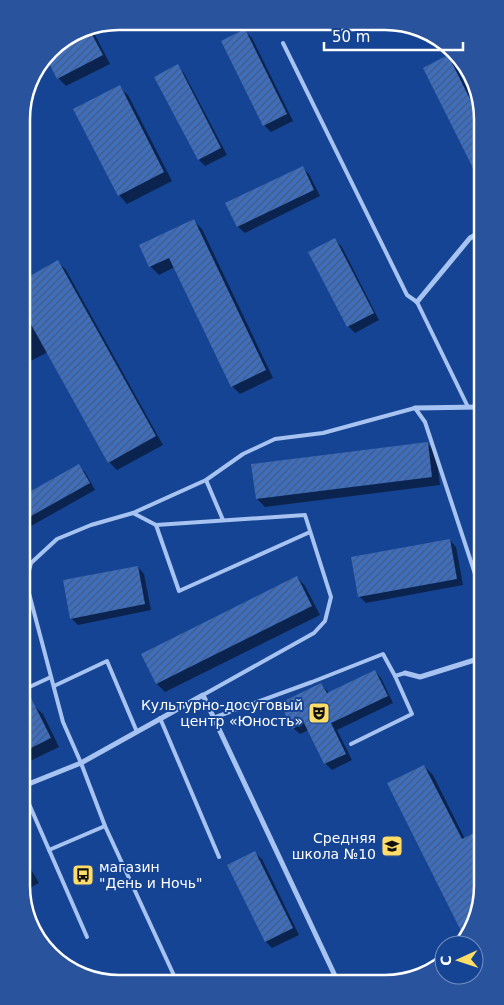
<svg xmlns="http://www.w3.org/2000/svg" width="504" height="1005" font-family="'DejaVu Sans',sans-serif">
<style>
.shadow{fill:#0007}
.building{fill:url(#building-hatch)}
.lines{fill:none;stroke-linecap:round;stroke-linejoin:round}
.service{stroke:#a6c3f1;stroke-width:4}
.minor{stroke:#a6c3f1;stroke-width:5}
.labels{text-anchor:middle;dominant-baseline:central;stroke-width:4;stroke-linejoin:round;paint-order:stroke}
.poi-label{font-size:14px;fill:#fff;stroke:#164494;text-anchor:end}
.rim{fill:none;stroke:#fff;stroke-width:2.5}
</style>
<defs>
<pattern id="building-hatch" width="6" height="6" patternUnits="userSpaceOnUse" patternTransform="scale(1.25)"><rect width="6" height="6" fill="#3e6ebc"/><path d="M-1 1l2-2M0 6l6-6M5 7l2-2" fill="none" stroke="#465b7e"/></pattern>
</defs>
<rect width="100%" height="100%" fill="#164494"/>
<g class="shadow">
<polygon points="91,27 110,64 66,86 58,78 48,58 54,46 82,29"/>
<polygon points="245,31 252,38 293,121 271,132 264,125 223,42"/>
<polygon points="448,57 454,63 478,110 478,171 473,166"/>
<polygon points="177,66 184,73 227,155 205,166 199,160"/>
<polygon points="119,87 128,95 172,181 127,204 119,195"/>
<polygon points="302,167 309,174 320,196 245,233 238,227 227,204"/>
<polygon points="194,221 202,229 273,378 240,394 232,386 175,267 159,275 150,266"/>
<polygon points="335,240 342,247 379,320 355,333 348,326"/>
<polygon points="58,262 66,270 163,445 117,470 109,462 48,352 23,365 23,281"/>
<polygon points="427,443 436,452 440,485 265,507 257,499"/>
<polygon points="78,466 85,472 95,490 24,530 24,496"/>
<polygon points="450,540 456,547 463,585 366,603 359,596"/>
<polygon points="138,567 144,574 151,610 78,625 71,618"/>
<polygon points="297,577 305,586 320,615 165,692 157,684"/>
<polygon points="375,671 381,678 393,703 337,730 352,760 332,770 325,763 309,730 300,734 293,728 321,684 329,693"/>
<polygon points="34,706 43,714 59,747 26,763 25,710"/>
<polygon points="424,766 433,775 465,839 482,831 483,893"/>
<polygon points="255,853 262,859 299,935 272,948 266,942 228,866"/>
<polygon points="26,861 39,883 26,890"/>
</g>
<g class="building">
<polygon points="88,27 103,55 57,79 47,59 54,46 82,29"/>
<polygon points="245,29 287,114 263,126 221,41"/>
<polygon points="448,55 478,115 478,178 423,68"/>
<polygon points="178,64 221,148 198,160 154,77"/>
<polygon points="120,85 164,172 118,196 73,109"/>
<polygon points="303,166 314,190 237,227 225,203"/>
<polygon points="194,219 266,370 231,387 169,258 149,267 139,245"/>
<polygon points="335,238 374,313 347,327 308,252"/>
<polygon points="58,260 156,436 108,463 23,310 23,280"/>
<polygon points="428,442 432,477 256,499 251,464"/>
<polygon points="79,464 90,483 24,520 24,495"/>
<polygon points="450,539 457,579 358,597 351,557"/>
<polygon points="138,566 145,604 70,619 63,580"/>
<polygon points="297,576 312,606 156,684 141,654"/>
<polygon points="375,670 388,696 331,723 346,754 324,764 304,723 292,729 280,703 321,683 327,693"/>
<polygon points="28,692 51,738 25,751 25,693"/>
<polygon points="424,765 462,839 482,829 483,893 465,939 387,783"/>
<polygon points="255,851 293,928 265,942 227,865"/>
</g>
<g class="lines">
<g class="service">
<polyline points="283,43 407,295 417,302 468,407"/>
<polyline points="206,480 223,520"/>
<polyline points="133,513 156,525 305,515 331,597 325,621 314,633 203,695"/>
<polyline points="156,525 179,591 310,532"/>
<polyline points="25,581 26,582 63,722 81,763 105,826 177,982"/>
<polyline points="26,582 31,563 57,539 91,525 133,513 206,480 243,454 275,439 323,433 415,408 425,422 481,592"/>
<polyline points="54,686 107,661 137,732"/>
<polyline points="25,689 51,677"/>
<polyline points="160,718 219,857"/>
<polyline points="213,718 312,682 383,654 395,676 405,673"/>
<polyline points="351,744 412,714 395,676"/>
<polyline points="26,797 87,937"/>
<polyline points="49,850 105,826"/>
</g>
<g class="minor">
<polyline points="417,302 470,238 479,233"/>
<polyline points="415,408 480,407"/>
<polyline points="405,673 420,677 481,658"/>
<polyline points="26,785 81,763 203,695 337,980"/>
</g>
</g>
<defs>
<g id="theatre-square" transform="scale(1.125)"><rect x="-9" y="-9" width="18" height="18" rx="4" fill="#fd6" stroke="#164494"/><path d="M-5-5.5Q0-4 5-5.5V0Q5 5 0 6Q-5 5-5 0ZM-3.3-2.5H-1v1.5H-3.3ZM1-2.5H3.3v1.5H1ZM-2.8 1Q0 5.5 2.8 1Z" fill="#111"/></g>
<g id="school-square" transform="scale(1.125)"><rect x="-9" y="-9" width="18" height="18" rx="4" fill="#fd6" stroke="#164494"/><path d="M0-5L7-2L0 1L-7-2ZM-4 1L0 2.5L4 1V4Q0 6-4 4Z" fill="#111"/></g>
<g id="bus-square" transform="scale(1.125)"><rect x="-9" y="-9" width="18" height="18" rx="4" fill="#fd6" stroke="#164494"/><path d="M-5-6H5V4H4V6H2V4H-2V6H-4V4H-5ZM-3.5-4V0h7V-4ZM-3.5 1.2v1.5H-2V1.2ZM2 1.2v1.5H3.5V1.2Z" fill="#111"/></g>
</defs>
<g fill-rule="evenodd">
<use href="#theatre-square" x="319" y="713"/>
<use href="#school-square" x="392" y="846"/>
<use href="#bus-square" x="83" y="875"/>
</g>
<g class="labels">
<g class="poi-label">
<text x="303" y="705">Культурно-досуговый<tspan x="303" dy="16">центр «Юность»</tspan></text>
<text x="376" y="838">Средняя<tspan x="376" dy="16">школа №10</tspan></text>
<text x="99" y="867" text-anchor="start">магазин<tspan x="99" dy="16">"День и Ночь"</tspan></text>
</g>
</g>
<path d="M0 0H504V1005H0ZM119 30H385A89 89 0 0 1 474 119V886A89 89 0 0 1 385 975H119A89 89 0 0 1 30 886V119A89 89 0 0 1 119 30Z" fill="#29539d" fill-rule="evenodd"/>
<path class="rim" d="M119 30H385A89 89 0 0 1 474 119V886A89 89 0 0 1 385 975H119A89 89 0 0 1 30 886V119A89 89 0 0 1 119 30Z"/>
<g transform="translate(459 960) rotate(267)"><circle r="24" fill="#164494" stroke="#738fbf"/>
<path d="M0-4L9 19L0 12L-9 19Z" fill="#ffdd66"/>
<text y="-8" font-size="14" font-weight="bold" text-anchor="middle" fill="#ffffff">С</text>
</g>
<path d="M324 42v8h139v-8" fill="none" stroke="#ffffff" stroke-width="2.5"/>
<text x="332" y="42" font-size="15" fill="#ffffff" stroke="#164494" stroke-width="4" paint-order="stroke">50 m</text>
</svg>
